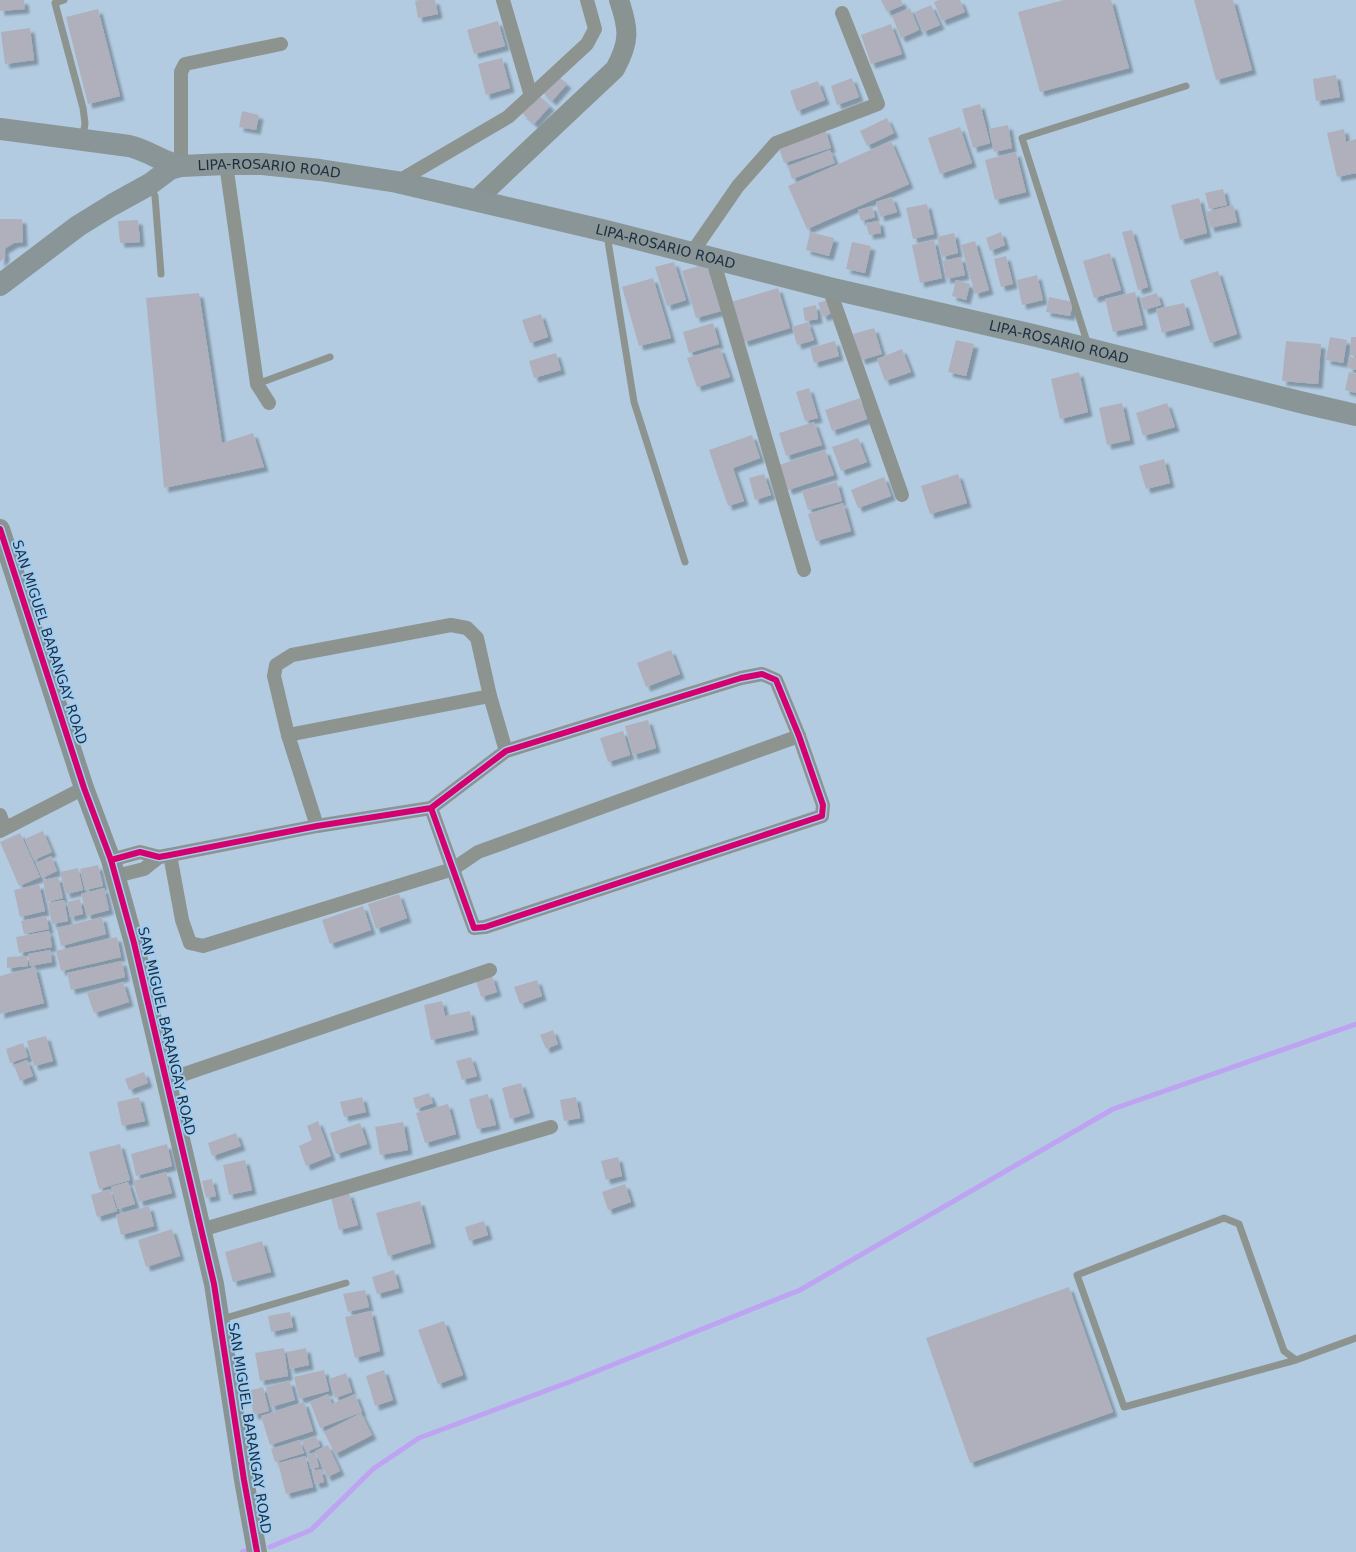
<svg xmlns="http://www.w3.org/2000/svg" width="1356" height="1552" font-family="'DejaVu Sans',sans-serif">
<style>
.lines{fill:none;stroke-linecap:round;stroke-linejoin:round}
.stream{stroke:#bda3f2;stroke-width:5}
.building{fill:#afb0bb;filter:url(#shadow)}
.lane{stroke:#8d938f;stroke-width:7}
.street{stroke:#8d938f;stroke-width:14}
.secondary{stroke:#899391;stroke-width:20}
.primary{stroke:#899597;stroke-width:22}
.cycleway-casing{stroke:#9fccf3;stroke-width:9}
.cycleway{stroke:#d6006c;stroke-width:6}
.labels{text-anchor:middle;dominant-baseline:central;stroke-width:4;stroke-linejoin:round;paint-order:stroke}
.street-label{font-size:14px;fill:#1d2f3e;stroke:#9fccf3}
</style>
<defs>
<filter id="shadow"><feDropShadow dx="4.5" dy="4.5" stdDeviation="1" flood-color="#0004"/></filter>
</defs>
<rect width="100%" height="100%" fill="#b2cbe0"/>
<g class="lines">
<g class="stream">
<polyline points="270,1547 311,1530 373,1469 419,1438 572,1381 800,1290 1113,1109 1356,1024"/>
<polyline points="242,1552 245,1551"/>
</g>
</g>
<g class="building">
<polygon points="0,0 24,0 25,9 0,11"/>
<polygon points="419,0 435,0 438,14 418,18 415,1"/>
<polygon points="881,0 901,0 903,5 887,12"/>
<polygon points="939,0 960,0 965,12 942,21 934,2"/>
<polygon points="1064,0 1111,0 1129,68 1040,92 1018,12"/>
<polygon points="1194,0 1233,0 1252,70 1216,80"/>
<polygon points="931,5 940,25 923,32 915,12"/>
<polygon points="910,8 919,30 901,38 892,16"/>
<polygon points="98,9 120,96 88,104 66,17"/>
<polygon points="498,21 505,46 474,54 467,30"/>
<polygon points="891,24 902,54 871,64 861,35"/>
<polygon points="30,28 34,60 5,64 1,32"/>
<polygon points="502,58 510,88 486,95 478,64"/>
<polygon points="556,75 567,84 552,101 542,92"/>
<polygon points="1336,75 1340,97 1316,101 1313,79"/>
<polygon points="852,78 859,97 837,105 831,86"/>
<polygon points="818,81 825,100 797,111 790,91"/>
<polygon points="538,95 550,106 534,124 522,113"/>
<polygon points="980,104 990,143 973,148 962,109"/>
<polygon points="242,111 259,115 256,130 239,127"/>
<polygon points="887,118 894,133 867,146 860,131"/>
<polygon points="1008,125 1012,148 994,152 989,129"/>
<polygon points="960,127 972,163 940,174 928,138"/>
<polygon points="825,129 831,148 784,163 778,145"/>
<polygon points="1344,129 1346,142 1356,139 1356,173 1337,177 1327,133"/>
<polygon points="891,141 909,184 807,229 788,186"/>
<polygon points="830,150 835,163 792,179 788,166"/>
<polygon points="1016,152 1026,192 995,200 985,160"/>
<polygon points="1223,189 1227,205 1209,209 1205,193"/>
<polygon points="892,197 897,212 880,217 876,202"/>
<polygon points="1199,198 1207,233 1180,240 1171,205"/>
<polygon points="927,204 934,234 913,239 906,208"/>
<polygon points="1233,205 1237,222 1210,228 1206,212"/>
<polygon points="872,206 875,217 861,221 858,210"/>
<polygon points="0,219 22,219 23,242 14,243 4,249 5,257 0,262"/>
<polygon points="138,220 140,242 120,243 118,221"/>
<polygon points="879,221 881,233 869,235 866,223"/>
<polygon points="1132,230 1148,287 1138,290 1122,232"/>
<polygon points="810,232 834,238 829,256 806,250"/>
<polygon points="1001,232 1005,245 990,251 986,238"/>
<polygon points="954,233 958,253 942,257 937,237"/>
<polygon points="934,240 942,278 920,283 912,245"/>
<polygon points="975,241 989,290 975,294 961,245"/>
<polygon points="852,242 871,246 865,273 846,269"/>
<polygon points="1110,253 1121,290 1094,298 1083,261"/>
<polygon points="1006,256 1013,284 1001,287 994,259"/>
<polygon points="961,257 965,275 946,279 943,261"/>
<polygon points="674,262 686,300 667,306 655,267"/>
<polygon points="706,264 721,311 696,318 682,271"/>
<polygon points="1218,271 1237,334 1210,343 1190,280"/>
<polygon points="1037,275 1043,300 1022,305 1017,280"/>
<polygon points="653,278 671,338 639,346 622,287"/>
<polygon points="956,280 970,284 966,300 952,296"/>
<polygon points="778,288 790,328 744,342 731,302"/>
<polygon points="1135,292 1143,325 1113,332 1105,299"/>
<polygon points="199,293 222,443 253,433 264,467 164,488 146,298"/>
<polygon points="1157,293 1161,305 1144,310 1140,298"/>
<polygon points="1049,297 1073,302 1070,316 1046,312"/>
<polygon points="827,300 832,313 823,317 818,303"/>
<polygon points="1184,303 1190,325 1162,333 1156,309"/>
<polygon points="816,305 818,319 805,321 803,308"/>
<polygon points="541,314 548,337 530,343 522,320"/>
<polygon points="808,322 814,340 797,345 792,327"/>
<polygon points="713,323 719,344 689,353 683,332"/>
<polygon points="874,328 882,354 861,360 853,334"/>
<polygon points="1330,337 1347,340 1343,363 1326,360"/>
<polygon points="1351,337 1356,337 1356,356 1350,355"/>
<polygon points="956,340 974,344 966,376 948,372"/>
<polygon points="835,341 839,356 814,363 810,348"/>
<polygon points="1286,341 1321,344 1318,384 1282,381"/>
<polygon points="720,348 730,377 697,387 687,358"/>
<polygon points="902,349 911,372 885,381 877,359"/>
<polygon points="556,353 561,370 534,378 529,361"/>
<polygon points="1350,357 1356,358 1356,370 1348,368"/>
<polygon points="1079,372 1088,412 1060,419 1051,379"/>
<polygon points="1349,372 1356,374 1356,393 1345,390"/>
<polygon points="809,388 818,418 805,421 796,392"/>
<polygon points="860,398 867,419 832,431 825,410"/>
<polygon points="1122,403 1130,440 1107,445 1099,408"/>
<polygon points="1167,403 1175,427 1143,436 1136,413"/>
<polygon points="814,422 822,445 786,456 779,433"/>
<polygon points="752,435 760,458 733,468 744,501 728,506 709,450"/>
<polygon points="858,438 867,462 841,471 832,447"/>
<polygon points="825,450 834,475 788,490 779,465"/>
<polygon points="1164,459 1170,483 1146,489 1139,466"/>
<polygon points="764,474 771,495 755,500 749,478"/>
<polygon points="958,474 967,503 930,514 921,486"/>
<polygon points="884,477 891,496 858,508 851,490"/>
<polygon points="837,482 842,501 808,510 802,491"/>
<polygon points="843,503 851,531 816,541 808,514"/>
<polygon points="671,650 680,674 646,687 637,663"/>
<polygon points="648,720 656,748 633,755 625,726"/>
<polygon points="623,731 630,755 608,762 600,738"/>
<polygon points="43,831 52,852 34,860 25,839"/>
<polygon points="20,833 40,877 19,886 0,842"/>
<polygon points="51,856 57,871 42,878 36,863"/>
<polygon points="98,865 103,886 85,890 80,869"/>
<polygon points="78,868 83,890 66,894 60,872"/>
<polygon points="58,877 63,898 47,902 43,880"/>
<polygon points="39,884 45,911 20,917 14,890"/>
<polygon points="104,888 109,910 87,916 81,894"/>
<polygon points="399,894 407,918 376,929 368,904"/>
<polygon points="80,899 83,914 70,917 67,902"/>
<polygon points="64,900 68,921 52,924 48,903"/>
<polygon points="363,906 371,930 330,944 322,920"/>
<polygon points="46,916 49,929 24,934 21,921"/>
<polygon points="102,917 106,934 61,946 57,928"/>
<polygon points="49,931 52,947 19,953 16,937"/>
<polygon points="117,937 121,957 61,971 56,951"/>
<polygon points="50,950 52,962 30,966 28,954"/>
<polygon points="27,956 28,966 7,968 7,957"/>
<polygon points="122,961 125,977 71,990 67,973"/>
<polygon points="35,967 44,1003 0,1014 0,976"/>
<polygon points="492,976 497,992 481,997 476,981"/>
<polygon points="537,980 542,996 520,1004 514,987"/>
<polygon points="123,982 129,1002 94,1013 87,993"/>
<polygon points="442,1001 445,1016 470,1011 474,1030 431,1040 424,1005"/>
<polygon points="553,1030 558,1044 546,1049 540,1035"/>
<polygon points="46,1036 53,1061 34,1066 27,1041"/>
<polygon points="23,1043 28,1057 10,1063 6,1049"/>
<polygon points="471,1057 477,1076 462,1080 456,1061"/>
<polygon points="27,1060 33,1076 20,1081 14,1065"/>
<polygon points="144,1072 148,1083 129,1090 125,1079"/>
<polygon points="521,1083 530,1113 510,1119 502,1088"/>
<polygon points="429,1093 433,1103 416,1109 413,1098"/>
<polygon points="488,1094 496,1125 477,1129 469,1099"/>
<polygon points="139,1097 145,1121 122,1126 117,1102"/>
<polygon points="362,1097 366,1112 344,1117 340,1102"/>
<polygon points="576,1097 580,1118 564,1121 560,1100"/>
<polygon points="448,1104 456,1134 425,1143 416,1113"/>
<polygon points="318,1121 331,1156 306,1166 299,1146 312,1140 307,1126"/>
<polygon points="403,1122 408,1150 380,1155 375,1127"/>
<polygon points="360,1123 367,1144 336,1154 330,1133"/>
<polygon points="236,1133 241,1146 212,1156 208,1143"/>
<polygon points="120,1144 130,1180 99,1189 89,1152"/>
<polygon points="167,1144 172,1166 136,1176 131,1154"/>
<polygon points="618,1157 622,1176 606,1180 601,1161"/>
<polygon points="245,1160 252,1190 229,1195 223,1165"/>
<polygon points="166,1172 172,1193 139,1202 133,1181"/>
<polygon points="212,1179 216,1196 206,1198 202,1181"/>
<polygon points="128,1182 135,1204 118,1209 111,1187"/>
<polygon points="625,1184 631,1202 608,1210 602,1192"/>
<polygon points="110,1189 117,1211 97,1217 91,1195"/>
<polygon points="349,1193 358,1225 339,1230 331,1198"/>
<polygon points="420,1201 431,1243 388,1256 376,1213"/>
<polygon points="149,1206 154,1226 121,1235 116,1215"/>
<polygon points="484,1221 488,1235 469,1241 465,1227"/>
<polygon points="172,1229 180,1256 146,1267 138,1240"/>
<polygon points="262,1241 271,1272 233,1282 225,1252"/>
<polygon points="394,1270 399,1288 377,1294 372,1277"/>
<polygon points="1069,1287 1113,1412 970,1463 926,1338"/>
<polygon points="365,1290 369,1307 348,1312 343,1294"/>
<polygon points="371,1311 380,1351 355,1358 345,1317"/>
<polygon points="290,1312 293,1327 271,1332 268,1316"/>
<polygon points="444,1321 463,1375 438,1384 418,1330"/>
<polygon points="284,1348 288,1376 260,1381 255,1353"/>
<polygon points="306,1348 309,1365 290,1369 287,1352"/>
<polygon points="324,1370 329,1391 299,1399 294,1377"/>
<polygon points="384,1370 393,1400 375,1406 366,1376"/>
<polygon points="346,1373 352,1392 335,1398 329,1379"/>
<polygon points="290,1381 295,1400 271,1407 266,1387"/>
<polygon points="263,1387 269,1411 254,1415 248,1391"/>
<polygon points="328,1394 332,1404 355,1394 362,1412 320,1428 310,1402"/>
<polygon points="304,1402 313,1431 270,1445 261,1416"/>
<polygon points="361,1413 372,1435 335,1454 324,1432"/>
<polygon points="316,1436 320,1446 306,1452 302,1441"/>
<polygon points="300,1440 304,1453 275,1462 271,1449"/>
<polygon points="328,1445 340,1471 327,1477 315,1451"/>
<polygon points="315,1452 319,1467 311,1469 307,1455"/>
<polygon points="305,1456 313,1487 286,1494 278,1463"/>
<polygon points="321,1469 324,1482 315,1484 312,1471"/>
</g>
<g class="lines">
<g class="lane">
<polyline points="64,0 55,3 83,108 85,123 83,138"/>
<polyline points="151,188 155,196 161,274"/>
<polyline points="607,235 634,402 685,562"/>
<polyline points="1088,345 1022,138 1186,86"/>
<polyline points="257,384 330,357"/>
<polyline points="222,1319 346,1283"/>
<polyline points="1296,1360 1284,1351 1239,1224 1224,1218 1077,1275 1124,1407 1296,1360 1356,1338"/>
</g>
<g class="street">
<polyline points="503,0 531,96"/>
<polyline points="226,164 257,384 269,403"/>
<polyline points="181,166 181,72 185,64 281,44"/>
<polyline points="397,182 508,117 587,44 595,29 587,0"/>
<polyline points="691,254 738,186 776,143 878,104 842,13"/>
<polyline points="713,259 804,570"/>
<polyline points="829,288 902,495"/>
<polyline points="288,735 490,696"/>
<polyline points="0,815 5,828"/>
<polyline points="317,826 288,735 274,676 276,665 292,655 451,625 467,628 477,638 490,696 506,751"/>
<polyline points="0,831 84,788"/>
<polyline points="170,855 182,920 190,943 203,946 453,869 478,852 799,736"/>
<polyline points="111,860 140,852 159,857 170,855 317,826 431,808 506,751 741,678 762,674 776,680 799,736 823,805 822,816 485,927 474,928 431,808"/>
<polyline points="116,876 144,869 159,857"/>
<polyline points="167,1080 490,970"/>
<polyline points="201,1230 551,1127"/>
</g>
<g class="secondary">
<path d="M476 200 615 69C630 42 629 29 619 0"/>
<polyline points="0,529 84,788 111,860 134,943 214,1284 244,1480 257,1552"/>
</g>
<g class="primary">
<path d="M0 129 129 146C148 150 163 163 181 166"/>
<path id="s1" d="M0 285 78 226 112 205 150 184 170 169 181 166 226 164H262L320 170 397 182 606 231 829 288 1037 336 1304 403 1356 415"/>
</g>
<g class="cycleway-casing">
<g id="cycleway">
<polyline points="0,529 84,788 111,860 134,943 214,1284 244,1480 257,1552"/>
<polyline points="111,860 140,852 159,857 170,855 317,826 431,808 506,751 741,678 762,674 776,680 799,736 823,805 822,816 485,927 474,928 431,808"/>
</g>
</g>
<use href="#cycleway" class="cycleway"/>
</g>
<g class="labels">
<g class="street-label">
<text stroke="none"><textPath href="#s1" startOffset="306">LIPA-ROSARIO ROAD</textPath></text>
<text stroke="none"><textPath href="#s1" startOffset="711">LIPA-ROSARIO ROAD</textPath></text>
<text stroke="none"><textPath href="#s1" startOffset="1116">LIPA-ROSARIO ROAD</textPath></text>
<text transform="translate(50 642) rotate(72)">SAN MIGUEL BARANGAY ROAD</text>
<text transform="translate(167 1031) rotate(77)">SAN MIGUEL BARANGAY ROAD</text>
<text transform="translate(250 1428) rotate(81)">SAN MIGUEL BARANGAY ROAD</text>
</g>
</g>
</svg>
